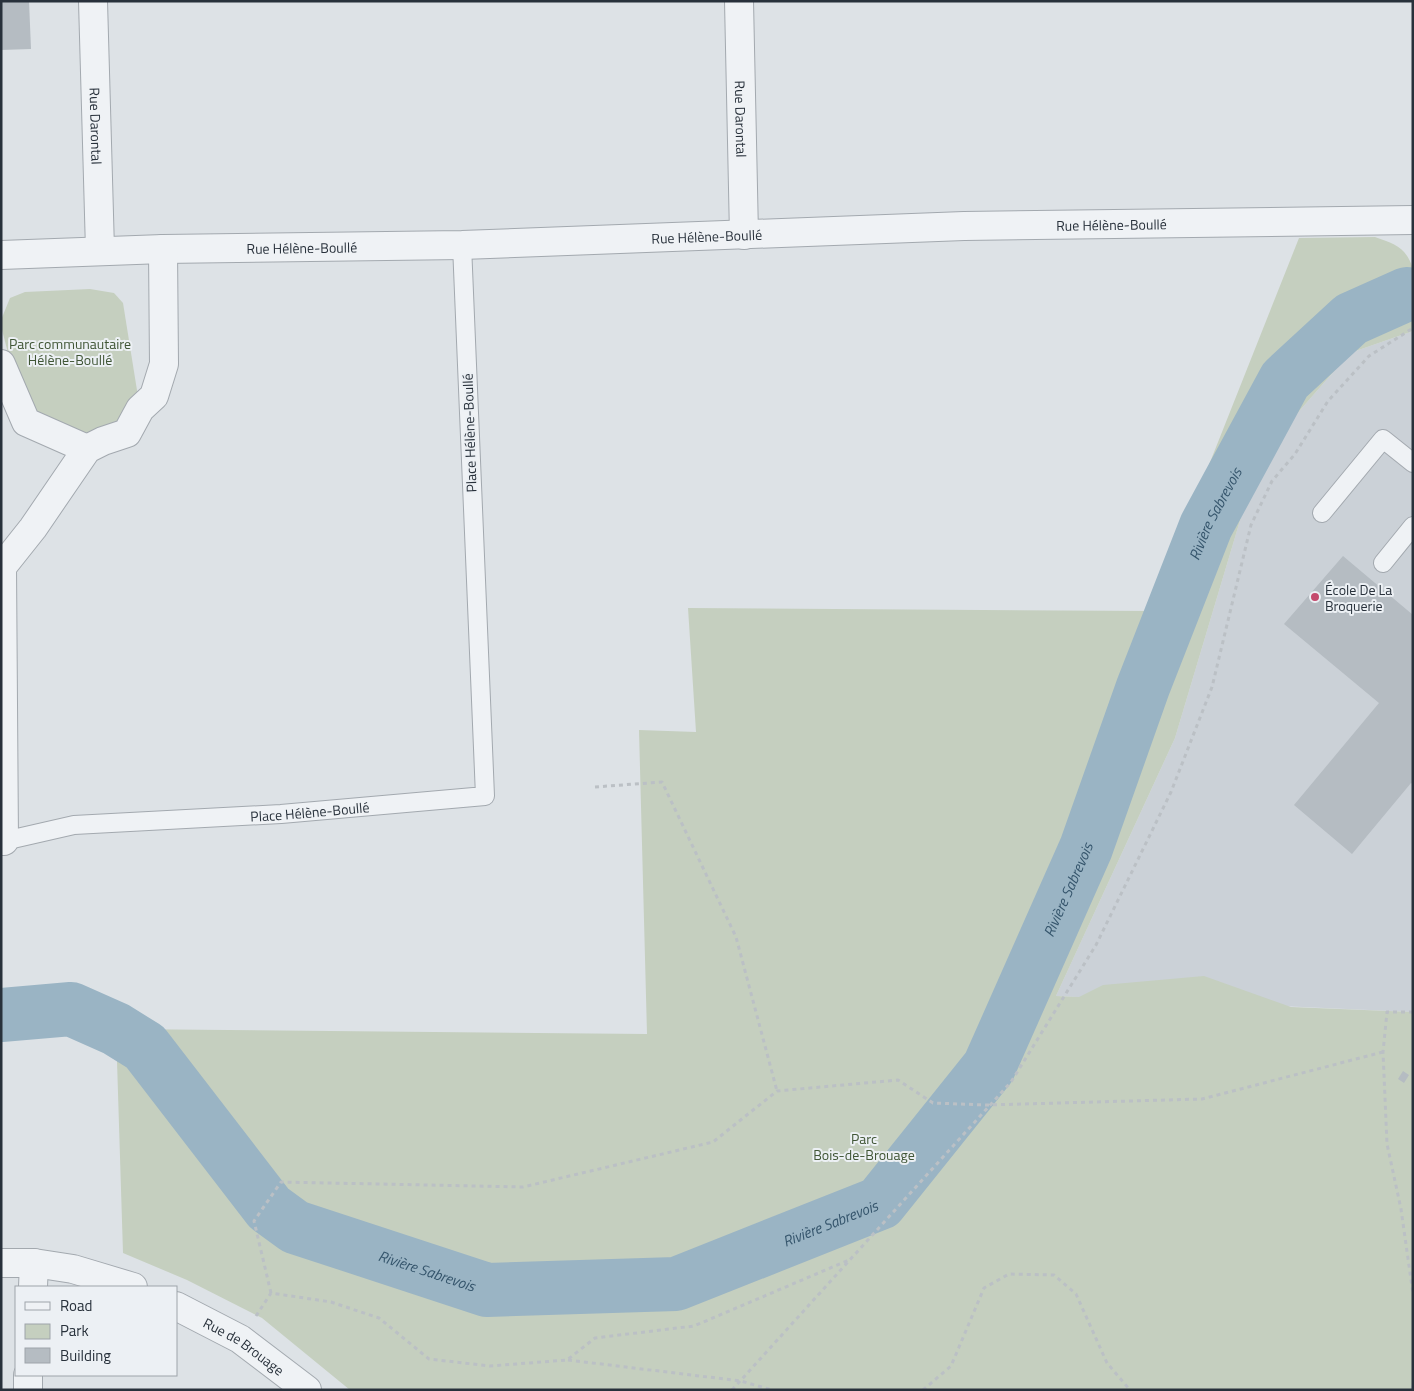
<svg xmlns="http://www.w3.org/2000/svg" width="1414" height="1391" font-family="'Titillium Web',sans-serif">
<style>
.built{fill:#cbd1d7}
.green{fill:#c5cfbf}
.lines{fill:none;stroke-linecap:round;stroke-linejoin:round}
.river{stroke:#9ab4c4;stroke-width:54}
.building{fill:#b5bcc2}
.lane-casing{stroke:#a3a9af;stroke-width:20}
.street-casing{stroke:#a3a9af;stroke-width:30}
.path{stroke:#bbc0c5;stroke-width:3;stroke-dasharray:4 4;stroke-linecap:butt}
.lane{stroke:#eff2f5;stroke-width:18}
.street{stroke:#eff2f5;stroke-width:28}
.poi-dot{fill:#c4496c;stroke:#ecf0f4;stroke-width:2}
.labels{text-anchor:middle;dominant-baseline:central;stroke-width:4;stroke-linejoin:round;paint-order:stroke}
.street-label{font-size:14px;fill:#28313b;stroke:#ecf0f4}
.park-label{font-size:14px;fill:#405636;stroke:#ecf0f4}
.poi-label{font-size:14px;fill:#28313b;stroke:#ecf0f4;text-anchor:start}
.water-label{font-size:15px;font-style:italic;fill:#35556c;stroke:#ecf0f4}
</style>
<rect width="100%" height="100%" fill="#dde2e6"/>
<polygon class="built" points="1413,331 1413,1012 1056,996 1175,738 1259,457 1350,353"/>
<g class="green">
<path d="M1375 237C1395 244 1406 247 1413 269V331L1350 353 1259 457 1175 738 1056 996 1079 997 1103 985 1204 976 1291 1007 1413 1012V1390H350L262 1318 187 1280 123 1253 116 1029 647 1034 639 730 696 732 688 608 1151 611 1299 238Z"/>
<polygon points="90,289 114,293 123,303 140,409 127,433 73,432 26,422 1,326 1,320 10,298 25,292"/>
</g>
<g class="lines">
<path class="river" id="s1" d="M1 1015 71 1009 116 1029 145 1047 269 1208 295 1227 487 1290 676 1284 880 1203 989 1067 1086 848 1143 687 1206 526 1285 380 1351 319 1407 294"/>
</g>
<g class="building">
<polygon points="1,1 29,1 31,49 1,50"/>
<polygon points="1343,556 1413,615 1413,784 1411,783 1352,854 1294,805 1379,703 1284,624"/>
<polygon points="1403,1071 1409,1075 1404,1083 1398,1079"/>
</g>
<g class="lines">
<g class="lane-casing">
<g id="lane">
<polyline points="1322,513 1383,439 1413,463"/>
<polyline points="1383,563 1413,526"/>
<path id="s2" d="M4 841 74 825 281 814 485 796 462 245"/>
</g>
</g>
<g class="street-casing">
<g id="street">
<path id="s3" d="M93 1 100 250"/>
<path id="s4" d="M739 1 744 235"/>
<path id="s5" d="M1 255 163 249 462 245 964 226 1413 220"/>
<polyline points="1,364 26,422 87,449"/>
<polyline points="4,841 2,567 33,528 87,449 103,441 127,433 140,409 154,396 164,364 163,249"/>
<polyline points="1,1263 34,1263 73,1269 133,1287"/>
<polyline points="33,1287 34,1263"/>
<path id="s6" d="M176 1306 240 1339 307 1390"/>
<polyline points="28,1390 28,1375"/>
</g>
</g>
<g class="path">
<polyline points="595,787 662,782 736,937 777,1091"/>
<polyline points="1413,1012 1387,1012 1383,1052 1387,1144 1401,1209 1413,1294"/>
<polyline points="271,1293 254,1221 281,1182 523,1187 713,1142 777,1091 898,1080 933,1103 987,1105 1202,1099 1383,1052"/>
<polyline points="256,1316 271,1293 331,1302 379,1318 429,1359 490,1366 567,1360 595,1338 694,1326 849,1260"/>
<polyline points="568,1360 741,1381 772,1390"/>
<polyline points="732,1390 1011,1082 1096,945 1171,792 1212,687 1251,525 1272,481 1295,454 1328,401 1369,356 1413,328"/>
<polyline points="923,1390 951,1366 984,1288 1009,1274 1054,1275 1076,1294 1107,1363 1130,1390"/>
<polyline points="1412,1390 1413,1385"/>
</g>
<use href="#lane" class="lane"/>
<use href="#street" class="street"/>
</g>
<circle class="poi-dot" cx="1315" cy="597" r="5"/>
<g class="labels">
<g class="street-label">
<text stroke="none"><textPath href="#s4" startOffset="118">Rue Darontal</textPath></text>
<text stroke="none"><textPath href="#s3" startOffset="125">Rue Darontal</textPath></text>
<text stroke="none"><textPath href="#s5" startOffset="1111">Rue Hélène-Boullé</textPath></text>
<text stroke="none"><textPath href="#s5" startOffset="706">Rue Hélène-Boullé</textPath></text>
<text stroke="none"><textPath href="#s5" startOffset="301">Rue Hélène-Boullé</textPath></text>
<text transform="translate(469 433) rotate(-92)">Place Hélène-Boullé</text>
<text stroke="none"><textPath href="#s2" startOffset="308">Place Hélène-Boullé</textPath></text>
<text stroke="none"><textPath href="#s6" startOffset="79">Rue de Brouage</textPath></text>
</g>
<g class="park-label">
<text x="70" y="343">Parc communautaire<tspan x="70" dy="16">Hélène-Boullé</tspan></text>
<text x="864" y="1138">Parc<tspan x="864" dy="16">Bois-de-Brouage</tspan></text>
</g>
<g class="poi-label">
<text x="1325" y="589">École De La<tspan x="1325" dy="16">Broquerie</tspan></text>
</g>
<g class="water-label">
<text stroke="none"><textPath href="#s1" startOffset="1772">Rivière Sabrevois</textPath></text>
<text stroke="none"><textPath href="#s1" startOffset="1368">Rivière Sabrevois</textPath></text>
<text stroke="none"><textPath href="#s1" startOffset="946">Rivière Sabrevois</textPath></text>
<text stroke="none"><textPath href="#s1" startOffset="528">Rivière Sabrevois</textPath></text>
</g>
</g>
<rect width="1414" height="1391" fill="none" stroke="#28313b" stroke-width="5"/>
<rect x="15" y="1286" width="162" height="90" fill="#ecf0f4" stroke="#9ea4aa"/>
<rect x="25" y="1302" width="25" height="8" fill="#eff2f5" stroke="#9ea4aa"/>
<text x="60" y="1311" font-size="15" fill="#28313b">Road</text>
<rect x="25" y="1324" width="25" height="15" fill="#c5cfbf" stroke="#9ea4aa"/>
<text x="60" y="1336" font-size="15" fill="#28313b">Park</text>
<rect x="25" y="1348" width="25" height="15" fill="#b5bcc2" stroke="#9ea4aa"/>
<text x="60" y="1361" font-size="15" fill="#28313b">Building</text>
</svg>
